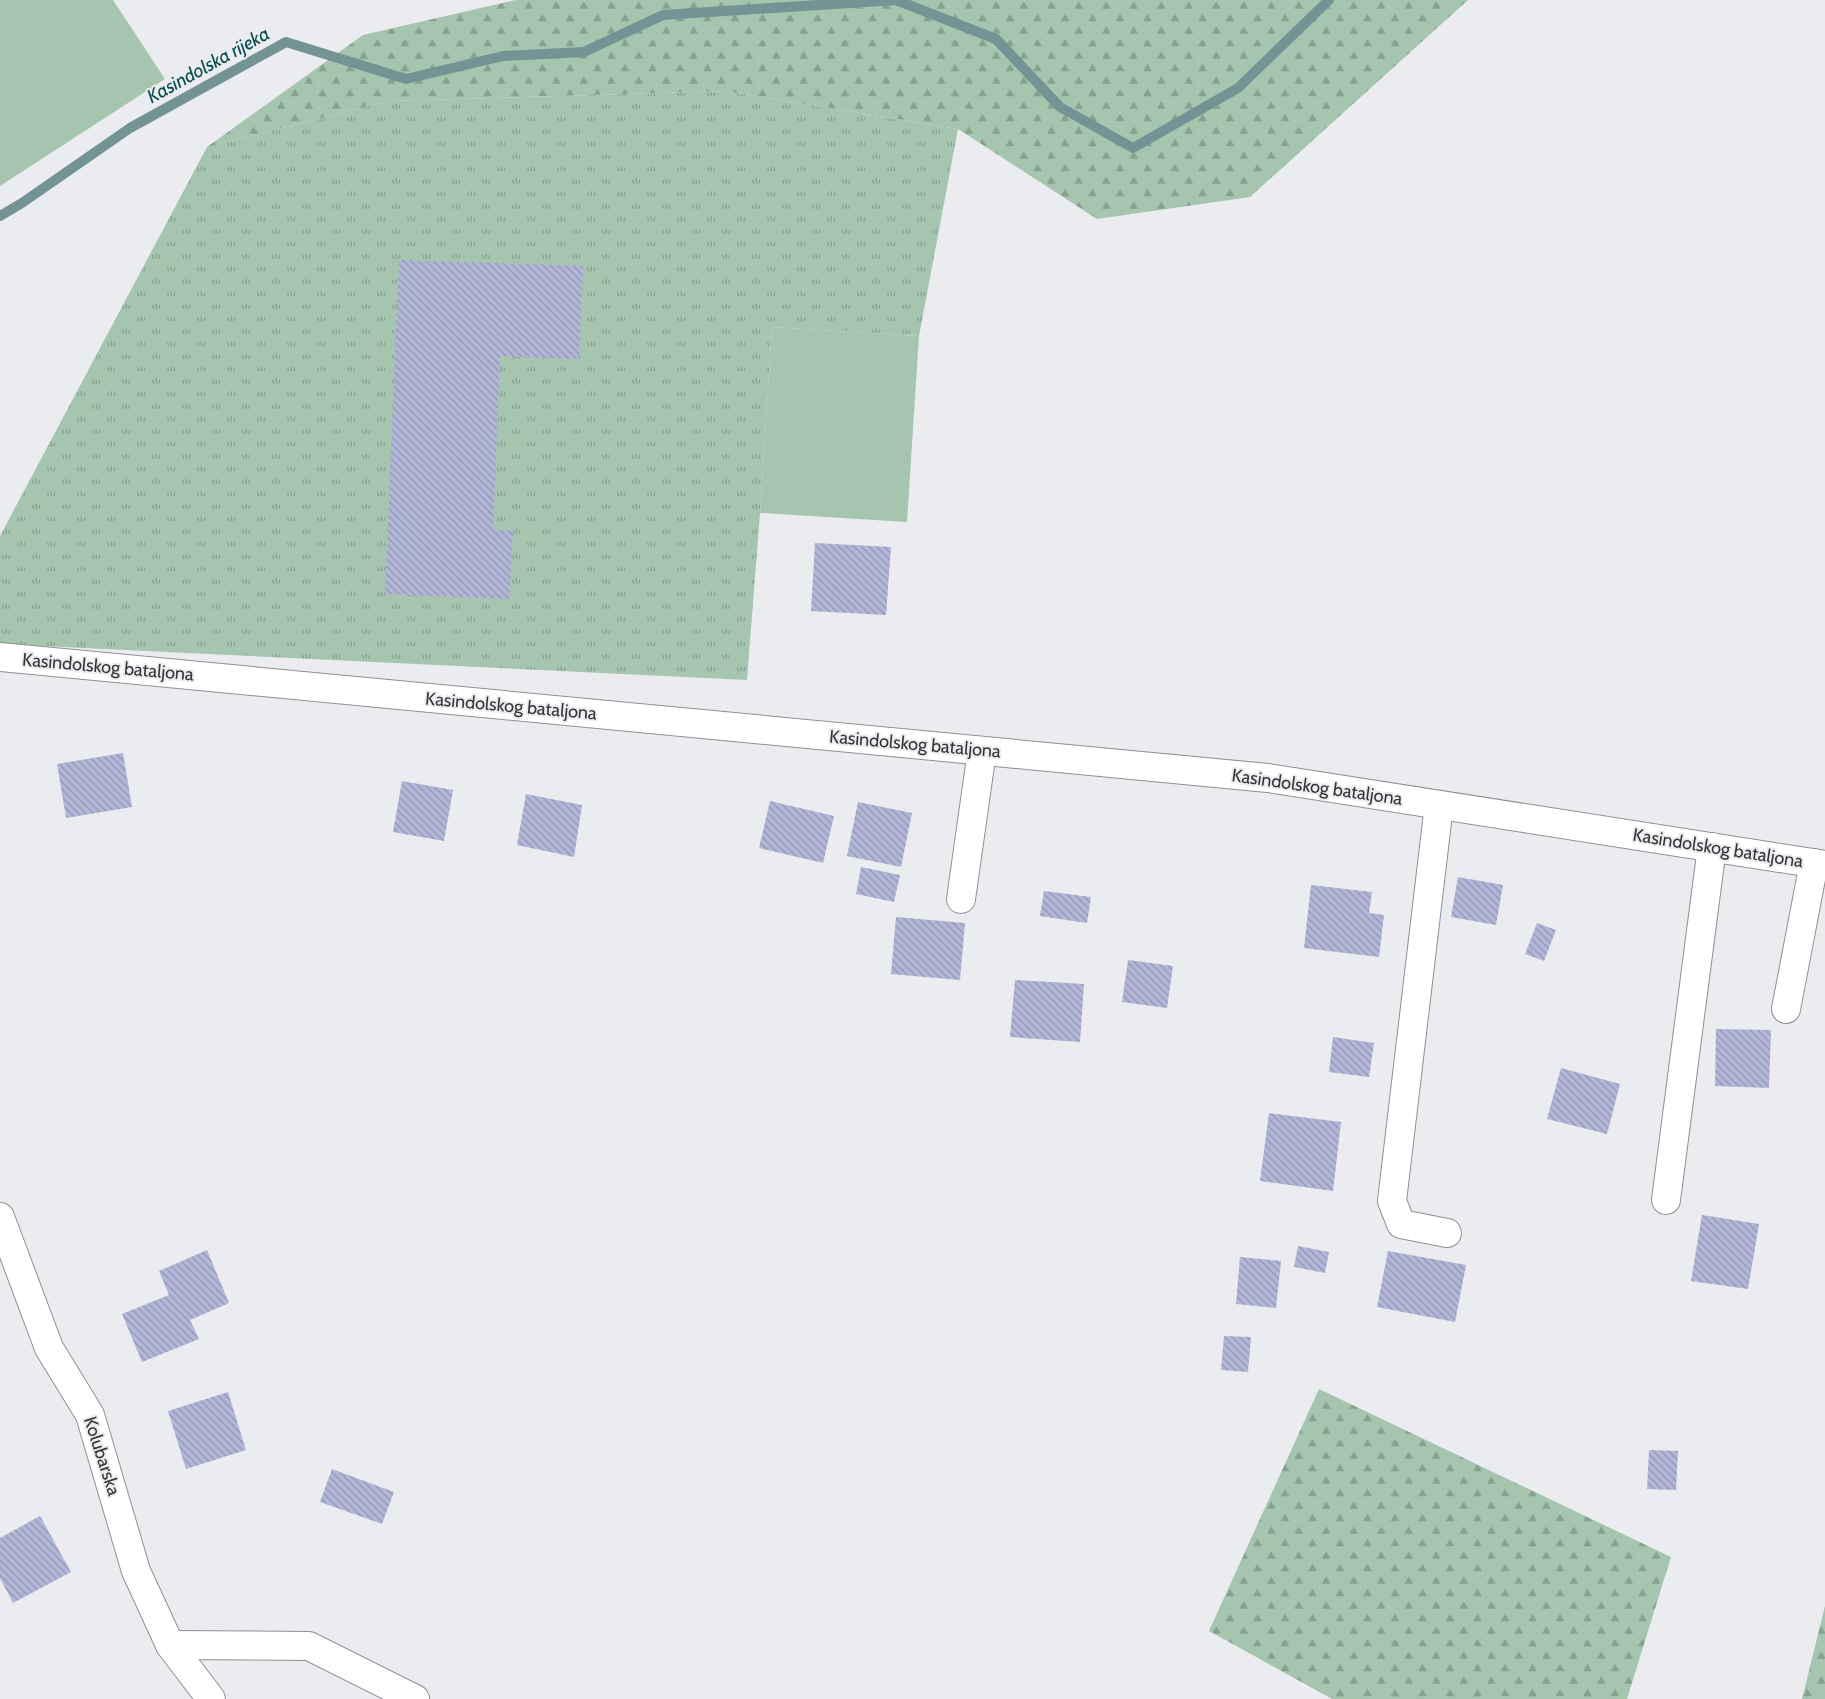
<svg xmlns="http://www.w3.org/2000/svg" width="1825" height="1699" font-family="Cabin,sans-serif">
<style>
.grass{fill:url(#grass-tufts)}
.forest{fill:url(#forest-firs)}
.green{fill:#a5c5af}
.lines{fill:none;stroke-linecap:round;stroke-linejoin:round}
.stream{stroke:#739394;stroke-width:10}
.building{fill:url(#building-back-hatch)}
.minor-casing{stroke:#909093;stroke-width:30}
.tertiary-casing{stroke:#909093;stroke-width:30}
.minor{stroke:#fff;stroke-width:28}
.tertiary{stroke:#fff;stroke-width:28}
.labels{text-anchor:middle;dominant-baseline:central;stroke-width:4;stroke-linejoin:round;paint-order:stroke}
.street-label{font-size:18px;fill:#343536;stroke:#ebecef}
.water-label{font-size:19px;font-style:italic;fill:#054b4e;stroke:#ebecef}
</style>
<defs>
<pattern id="grass-tufts" width="24" height="20" patternUnits="userSpaceOnUse" patternTransform="scale(1.25)"><rect width="24" height="20" fill="#a5c5af"/><path d="M3 7l-1-3M5 7V3M7 7l1-3M15 17l-1-3M17 17v-4M19 17l1-3" fill="none" stroke="#87a18f"/></pattern>
<pattern id="forest-firs" width="22" height="20" patternUnits="userSpaceOnUse" patternTransform="scale(1.25)"><rect width="22" height="20" fill="#a5c5af"/><path d="M5 1l3.5 6h-7zM16 11l3.5 6h-7z" fill="#87a18f"/></pattern>
<pattern id="building-back-hatch" width="6" height="6" patternUnits="userSpaceOnUse" patternTransform="scale(1.25)"><rect width="6" height="6" fill="#b2b6d8"/><path d="M-1 5l2 2M0 0l6 6M5-1l2 2" fill="none" stroke="#9295b0"/></pattern>
</defs>
<rect width="100%" height="100%" fill="#ebecef"/>
<polygon class="grass" points="725,91 958,129 919,336 772,327 760,513 747,680 0,644 0,536 207,147 389,101"/>
<g class="forest">
<polygon points="516,0 1468,0 1250,197 1097,219 958,129 725,91 389,101 207,147 363,35"/>
<polygon points="1319,1389 1671,1557 1627,1699 1332,1699 1209,1631"/>
<polygon points="1825,1606 1825,1699 1802,1699"/>
</g>
<g class="green">
<polygon points="0,0 113,0 165,79 0,186"/>
<polygon points="772,327 919,336 907,522 760,513"/>
</g>
<g class="lines">
<g class="stream">
<polyline points="896,0 996,39 1060,107 1133,148 1238,88 1329,0"/>
<polyline points="0,216 22,203 130,128 286,42 406,79 503,56 584,52 663,15 896,0"/>
</g>
</g>
<g class="building">
<polygon points="399,260 583,266 579,359 500,356 493,530 513,531 509,599 385,594"/>
<polygon points="815,543 891,547 886,615 811,611"/>
<polygon points="123,753 132,807 66,818 57,764"/>
<polygon points="402,781 453,790 444,841 393,832"/>
<polygon points="526,794 582,805 574,857 517,845"/>
<polygon points="770,801 834,816 823,863 759,848"/>
<polygon points="858,802 912,813 901,867 847,856"/>
<polygon points="861,867 900,875 894,902 856,894"/>
<polygon points="1458,877 1503,885 1496,925 1451,917"/>
<polygon points="1311,885 1372,892 1369,913 1384,915 1379,957 1304,948"/>
<polygon points="1044,891 1091,897 1087,923 1040,916"/>
<polygon points="896,917 965,923 960,980 891,974"/>
<polygon points="1537,923 1556,930 1544,961 1525,954"/>
<polygon points="1128,960 1173,966 1167,1008 1122,1002"/>
<polygon points="1015,980 1084,984 1080,1042 1010,1037"/>
<polygon points="1716,1029 1771,1030 1769,1088 1715,1086"/>
<polygon points="1333,1037 1374,1043 1369,1077 1329,1072"/>
<polygon points="1561,1068 1620,1084 1607,1134 1547,1119"/>
<polygon points="1269,1113 1341,1122 1333,1191 1260,1181"/>
<polygon points="1702,1215 1759,1224 1748,1289 1691,1281"/>
<polygon points="1298,1246 1329,1252 1325,1273 1294,1267"/>
<polygon points="207,1250 229,1303 190,1320 199,1339 142,1362 122,1314 169,1295 159,1271"/>
<polygon points="1388,1251 1466,1265 1455,1322 1377,1307"/>
<polygon points="1240,1257 1281,1261 1276,1308 1236,1304"/>
<polygon points="1224,1336 1251,1337 1248,1372 1221,1370"/>
<polygon points="228,1392 246,1450 186,1469 168,1411"/>
<polygon points="1649,1450 1678,1451 1676,1490 1647,1489"/>
<polygon points="332,1469 394,1492 382,1524 320,1502"/>
<polygon points="40,1516 71,1572 13,1603 0,1578 0,1538"/>
</g>
<g class="lines">
<g class="minor-casing">
<g id="minor">
<polyline points="1439,805 1392,1201 1401,1224 1447,1233"/>
<polyline points="961,899 982,751"/>
<polyline points="1786,1009 1814,863"/>
<polyline points="1666,1200 1712,847"/>
<polyline points="0,1217 49,1348 90,1415 136,1571 170,1645 211,1699"/>
<polyline points="170,1645 309,1646 415,1699"/>
</g>
</g>
<g class="tertiary-casing">
<polyline id="tertiary" points="0,657 1268,778 1825,865"/>
</g>
<use href="#minor" class="minor"/>
<use href="#tertiary" class="tertiary"/>
</g>
<g class="labels">
<g class="street-label">
<text transform="translate(108 667) rotate(5)">Kasindolskog bataljona</text>
<text transform="translate(511 706) rotate(5)">Kasindolskog bataljona</text>
<text transform="translate(915 744) rotate(5)">Kasindolskog bataljona</text>
<text transform="translate(1317 787) rotate(8)">Kasindolskog bataljona</text>
<text transform="translate(1718 848) rotate(9)">Kasindolskog bataljona</text>
<text transform="translate(102 1456) rotate(72)">Kolubarska</text>
</g>
<g class="water-label">
<text transform="translate(208 65) rotate(-29)">Kasindolska rijeka</text>
</g>
</g>
</svg>
